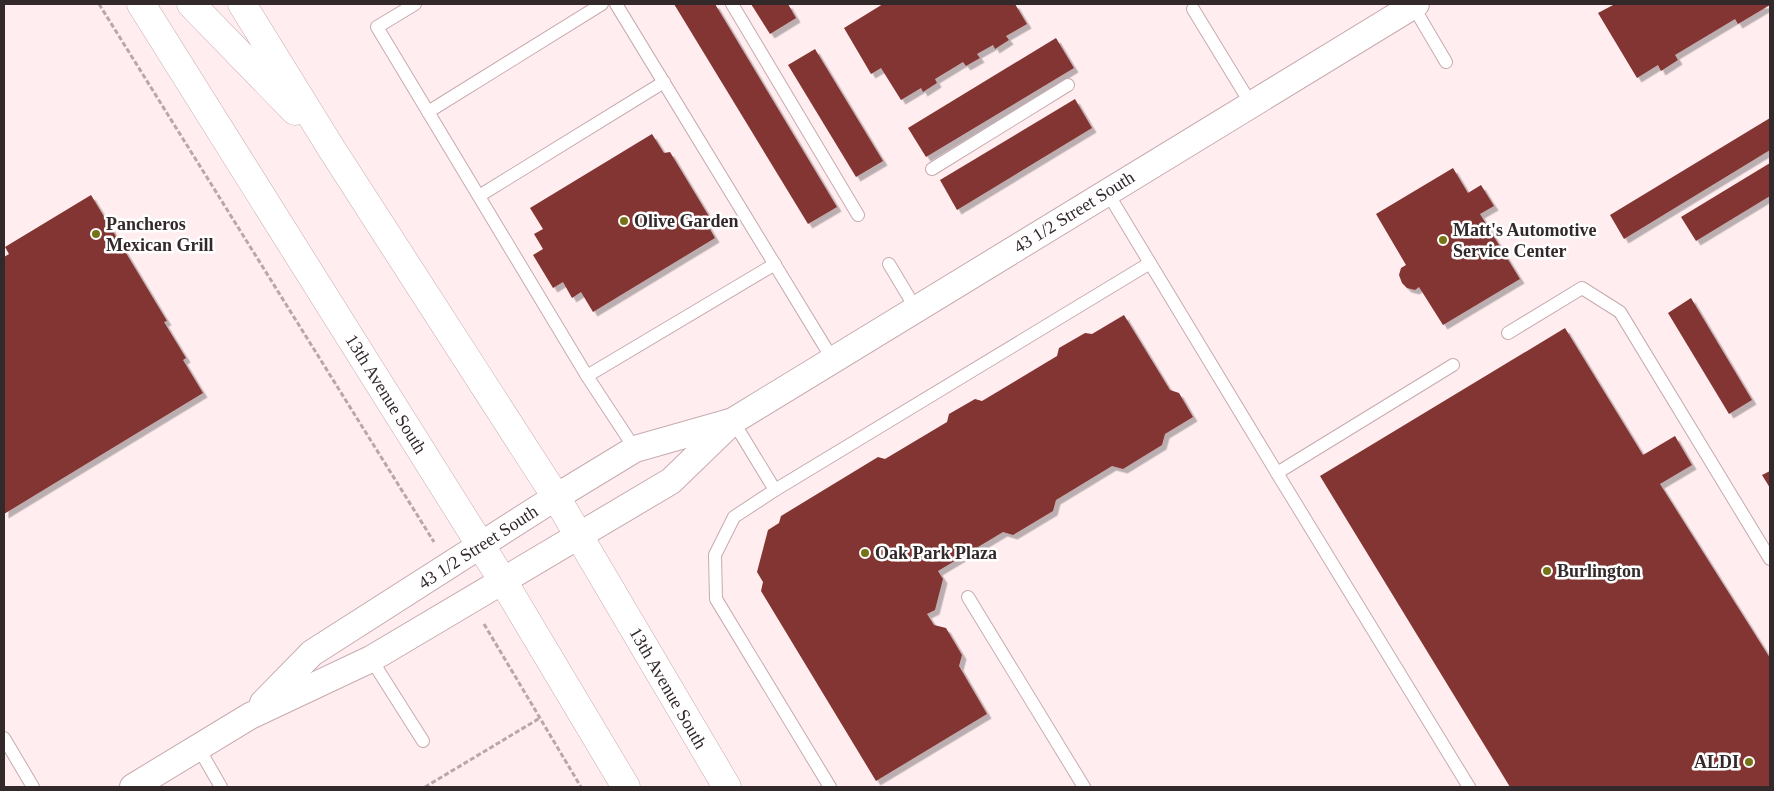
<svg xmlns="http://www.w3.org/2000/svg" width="1774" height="791" font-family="'Times New Roman',serif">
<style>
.building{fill:#823531;filter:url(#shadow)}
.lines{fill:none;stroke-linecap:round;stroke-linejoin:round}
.lane-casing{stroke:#c7abb0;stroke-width:14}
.street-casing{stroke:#c7abb0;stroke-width:28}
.primary-casing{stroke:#c7abb0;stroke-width:29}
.path{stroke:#b8a8ab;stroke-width:3;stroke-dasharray:5 2.5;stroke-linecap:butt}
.lane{stroke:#fff;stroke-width:12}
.street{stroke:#fff;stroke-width:26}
.primary{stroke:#fff;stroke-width:28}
.poi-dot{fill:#767317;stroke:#fff;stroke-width:2}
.labels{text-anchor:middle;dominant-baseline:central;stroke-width:5;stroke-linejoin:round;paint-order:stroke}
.street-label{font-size:18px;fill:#33282a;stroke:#fff}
.poi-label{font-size:18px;font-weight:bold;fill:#33282a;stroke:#fff;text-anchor:start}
</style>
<defs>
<filter id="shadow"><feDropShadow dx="4.5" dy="4.5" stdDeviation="0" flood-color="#0004"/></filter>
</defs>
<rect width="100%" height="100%" fill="#ffedf0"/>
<g class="building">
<polygon points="674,4 715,4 837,207 808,224"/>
<polygon points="751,4 788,4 796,18 770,34"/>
<polygon points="883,4 1015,4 1027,24 1006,36 1009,40 995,49 993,45 977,54 980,58 966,66 963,62 935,79 937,83 923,92 921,88 901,100 881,68 871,74 844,28"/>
<polygon points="1615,4 1770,4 1770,5 1738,24 1735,19 1675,55 1678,60 1661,71 1658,65 1637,78 1598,13"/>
<polygon points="1056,38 1074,68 926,157 908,128"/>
<polygon points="815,49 883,161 856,177 788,65"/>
<polygon points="1075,99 1092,128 957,210 940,180"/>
<polygon points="1770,118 1770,150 1624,239 1610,215"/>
<polygon points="652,134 664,153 670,152 710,218 707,224 715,238 593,312 581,292 572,298 563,282 553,288 533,255 543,249 534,234 543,229 530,208"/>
<polygon points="1770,163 1770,196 1696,241 1681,217"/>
<polygon points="1453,168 1468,193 1481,185 1494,206 1480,214 1520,279 1443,325 1419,287 1415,290 1407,288 1402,283 1399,275 1401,268 1406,265 1376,214"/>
<polygon points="91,195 167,321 164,322 186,358 183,360 203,393 4,514 4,257 9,254 5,247"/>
<polygon points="1691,298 1752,400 1729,414 1668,313"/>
<polygon points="1124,315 1170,390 1179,393 1193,417 1165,434 1162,445 1123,469 1112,466 1056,500 1053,511 1013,535 1003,532 938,571 943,579 935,610 927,614 934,625 946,628 962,655 959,666 987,714 876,781 761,591 763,582 757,572 768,530 779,523 781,516 878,457 885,459 947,422 949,414 975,399 982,401 1057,356 1059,348 1085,333 1092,334"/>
<polygon points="1565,328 1643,455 1675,436 1692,465 1660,484 1770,658 1770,787 1510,787 1320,476"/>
<polygon points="1770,471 1770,488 1762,475"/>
</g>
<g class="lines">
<g class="lane-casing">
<g id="lane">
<polyline points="415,4 377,27 587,376 635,449"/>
<polyline points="616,4 833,360"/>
<polyline points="732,4 858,215"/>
<polyline points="1413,6 1446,62"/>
<polyline points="1193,9 1251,104"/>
<polyline points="428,112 602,4"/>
<polyline points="932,169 1068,85"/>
<polyline points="1107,192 1277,473 1453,365"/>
<polyline points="479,196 664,82"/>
<polyline points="889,264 916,309"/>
<polyline points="1508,333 1582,288 1620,312 1770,559"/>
<polyline points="587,376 775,264"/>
<polyline points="733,421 775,490"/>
<polyline points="1277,473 1469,787"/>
<polyline points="968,597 1084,787"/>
<polyline points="371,659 423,741"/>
<polyline points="4,738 33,787"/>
<polyline points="198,747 221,787"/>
<polyline points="830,787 716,599 715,555 734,517 775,490 1150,263"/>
</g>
</g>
<g class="street-casing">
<g id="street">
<polyline points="263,703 312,653 556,497 635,449 730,422"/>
<polyline points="133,787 250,716 371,659 671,481 733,421 1416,4"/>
</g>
</g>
<g class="primary-casing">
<g id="primary">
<polyline points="141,4 503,581 626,787"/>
<polyline points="191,4 295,111"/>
<polyline points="242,4 331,148 556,497 727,787"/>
</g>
</g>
<g class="path">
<polyline points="99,4 434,542"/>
<polyline points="484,624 581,787"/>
<polyline points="425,787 540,718"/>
</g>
<use href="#lane" class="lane"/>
<use href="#street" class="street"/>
<use href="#primary" class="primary"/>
</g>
<g class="poi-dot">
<circle cx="624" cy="221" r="5"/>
<circle cx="96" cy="234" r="5"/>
<circle cx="1443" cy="240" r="5"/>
<circle cx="865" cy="553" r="5"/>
<circle cx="1547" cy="571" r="5"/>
<circle cx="1749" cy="762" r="5"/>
</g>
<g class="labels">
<g class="street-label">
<text transform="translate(1074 212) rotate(-32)">43 1/2 Street South</text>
<text transform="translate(386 394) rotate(58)">13th Avenue South</text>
<text transform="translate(478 547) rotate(-33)">43 1/2 Street South</text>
<text transform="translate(668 688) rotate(60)">13th Avenue South</text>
</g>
<g class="poi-label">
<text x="634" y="221">Olive Garden</text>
<text x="106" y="224">Pancheros<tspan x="106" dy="21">Mexican Grill</tspan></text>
<text x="1453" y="230">Matt's Automotive<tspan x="1453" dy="21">Service Center</tspan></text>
<text x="875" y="553">Oak Park Plaza</text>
<text x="1557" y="571">Burlington</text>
<text x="1739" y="762" text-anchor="end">ALDI</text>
</g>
</g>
<rect width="1774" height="791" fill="none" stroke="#33282a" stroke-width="10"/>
</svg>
